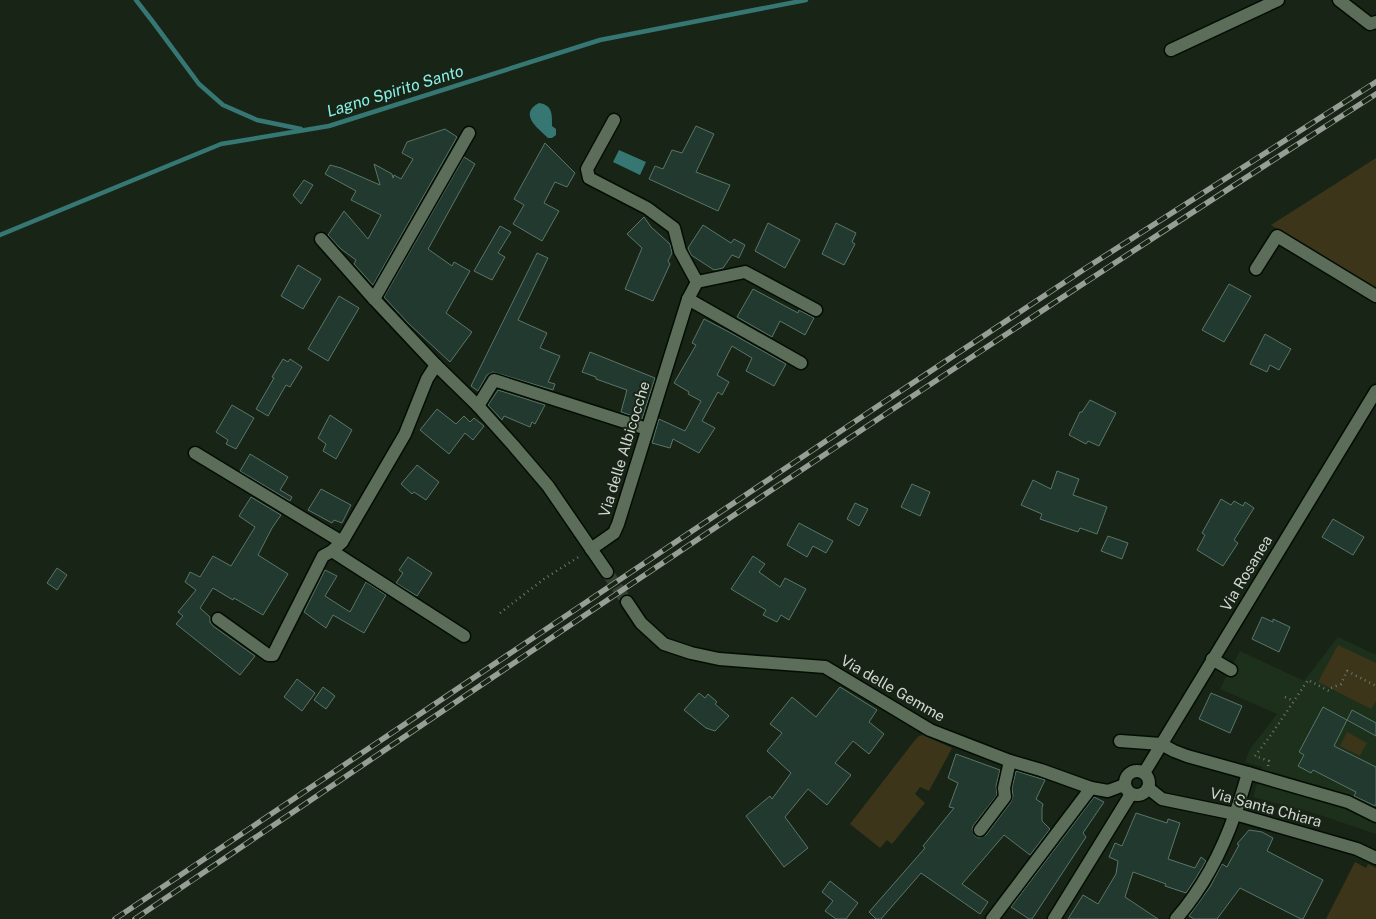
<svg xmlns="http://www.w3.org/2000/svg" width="1376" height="919" font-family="'Public Sans',sans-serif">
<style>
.built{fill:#1d301b}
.green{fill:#3c3519}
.water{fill:#367773}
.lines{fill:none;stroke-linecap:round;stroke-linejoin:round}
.stream{stroke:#367773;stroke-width:4.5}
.building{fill:#21392f;stroke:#5b7569}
.minor-tunnel{stroke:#334032;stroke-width:12;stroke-dasharray:12 6;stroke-linecap:butt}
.minor-casing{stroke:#030e03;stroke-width:15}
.path{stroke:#6f7a6e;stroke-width:2.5;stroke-dasharray:1 4;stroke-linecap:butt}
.minor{stroke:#5c6d5a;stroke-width:12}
.rail-casing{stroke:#959f93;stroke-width:5.5}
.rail{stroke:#182516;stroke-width:4;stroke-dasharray:11;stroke-linecap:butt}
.labels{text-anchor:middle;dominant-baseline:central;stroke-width:4;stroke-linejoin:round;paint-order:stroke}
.street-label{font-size:15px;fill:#cfd8ce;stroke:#182516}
.water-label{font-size:16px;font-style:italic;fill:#8af1ea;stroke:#182516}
</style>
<rect width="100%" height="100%" fill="#182516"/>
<polygon class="built" points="1338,637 1376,655 1376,834 1311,812 1253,797 1262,767 1245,762 1250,749 1277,714 1220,689 1240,651 1304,681"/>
<g class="green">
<polygon points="1376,158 1376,288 1271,225"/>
<polygon points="1338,645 1376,663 1376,701 1371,709 1318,682"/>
<polygon points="1347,732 1367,743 1360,756 1340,746"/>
<polygon points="923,735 952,748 929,791 920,787 915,794 925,803 892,844 887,840 880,848 850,824 915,740 919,736"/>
<polygon points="1355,862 1366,868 1368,864 1376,868 1376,919 1326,919"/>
</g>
<g class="water">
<path d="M539 103C553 105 552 115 552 126L556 129V135L552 138H548C538 128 518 114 539 103Z"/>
<polygon points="619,150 646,162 640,175 613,162"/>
</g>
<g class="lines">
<g class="stream">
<polyline points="136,0 153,22 199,84 223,105 257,120 301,129"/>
<polyline points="0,235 221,144 329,126 600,40 806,0"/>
</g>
</g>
<g class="building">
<polygon points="696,126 714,134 696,172 730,185 718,211 649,179 655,166 663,169 672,150 682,153"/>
<polygon points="445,129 457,137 373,285 354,264 356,260 341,249 328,235 344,211 368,239 381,215 351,200 356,191 325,174 330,165 341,168 380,185 374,164 392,174 393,178 394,175 401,179 413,159 402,153 407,142"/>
<polygon points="545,143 575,173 567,187 555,182 544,203 559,211 542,241 513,224 524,205 514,199"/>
<polygon points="464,157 475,164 428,249 452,266 454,262 470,271 446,313 472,332 450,362 408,323 384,297"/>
<polygon points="304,180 313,185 301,204 293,195"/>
<polygon points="644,217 651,227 670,244 672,253 668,261 670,264 653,301 625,289 642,248 627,234"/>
<polygon points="768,223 800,240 785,268 755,251"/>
<polygon points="836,223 856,233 852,242 855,244 844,265 822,254"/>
<polygon points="703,225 731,243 734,239 745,245 739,258 732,255 723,268 714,270 691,255 688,248"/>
<polygon points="500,226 511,232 498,253 505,257 492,280 474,271"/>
<polygon points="537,253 548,258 518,320 547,333 540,348 560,356 548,382 555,384 553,390 493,372 487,375 478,391 471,386"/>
<polygon points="298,265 321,279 303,309 281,296"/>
<polygon points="1229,284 1251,296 1224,342 1202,330"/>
<polygon points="753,289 798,313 799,310 814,318 805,335 780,321 772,337 737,317"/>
<polygon points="339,296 359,308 328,361 308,349"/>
<polygon points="704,319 729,332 786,364 774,386 746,371 752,358 732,346 717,375 729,382 722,395 718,392 702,421 715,428 699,453 673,439 670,448 652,443 659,419 685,431 701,401 688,394 689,392 674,383 696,345 692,343"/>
<polygon points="1265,334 1291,349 1279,370 1270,365 1267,372 1250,364"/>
<polygon points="590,352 655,378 642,419 621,412 627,390 596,379 596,377 582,372"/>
<polygon points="283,359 288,362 290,359 302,367 290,387 286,385 268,416 256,409 274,378 272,377"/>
<polygon points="498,390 545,405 535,424 532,422 530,427 504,416 502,420 488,405"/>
<polygon points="1090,400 1116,413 1099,446 1088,441 1086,444 1069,435 1080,412 1082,412"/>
<polygon points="232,405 254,418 236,449 226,444 228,440 216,432"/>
<polygon points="437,409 456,424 464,416 470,422 474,418 484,426 473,440 465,433 449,454 420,430"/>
<polygon points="330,415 352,430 336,459 323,451 326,444 318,438"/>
<polygon points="250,454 288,477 280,490 292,497 290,501 240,471"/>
<polygon points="417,465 439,482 426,500 414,492 412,494 401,484"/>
<polygon points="1057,471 1079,479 1073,495 1107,507 1097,534 1080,528 1078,532 1040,519 1042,514 1021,505 1033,480 1051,489"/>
<polygon points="912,484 930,492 920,516 901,507"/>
<polygon points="321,489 351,505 342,523 334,520 332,523 308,510"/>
<polygon points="251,497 281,515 272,528 258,555 288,574 263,615 234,598 233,600 213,588 200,608 210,617 210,622 213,626 255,656 240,675 176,624 183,616 178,612 196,590 185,582 190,572 200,577 213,556 231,566 255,527 239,516"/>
<polygon points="1221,499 1231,505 1234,501 1243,506 1245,502 1254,508 1234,540 1238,543 1223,566 1197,550 1205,535 1202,533"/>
<polygon points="855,503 868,509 859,526 847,519"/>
<polygon points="1333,519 1364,537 1353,555 1322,537"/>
<polygon points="799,523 833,541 826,553 813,546 807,557 787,545"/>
<polygon points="1108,536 1128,543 1122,559 1101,551"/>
<polygon points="753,556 765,564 759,572 780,587 785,578 806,589 789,620 781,615 777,622 763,615 766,610 731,589"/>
<polygon points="408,557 432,573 417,596 396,583 403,573 399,570"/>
<polygon points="57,568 67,575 57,590 47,583"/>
<polygon points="325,570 337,576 325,596 350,612 366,582 386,595 364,633 333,615 326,628 304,612"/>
<polygon points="1262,617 1273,622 1273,619 1290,627 1279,652 1252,639"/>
<polygon points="297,679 315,693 302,711 284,697"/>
<polygon points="323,687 335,696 326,709 314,700"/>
<polygon points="840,687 877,710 869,722 884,734 869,754 853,741 835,763 851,775 827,805 808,789 785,817 808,848 784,867 746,816 770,796 772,799 791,773 767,751 782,733 770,724 792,697 816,717"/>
<polygon points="699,693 705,698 708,694 717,702 715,704 729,716 715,731 706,728 684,710"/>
<polygon points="1211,693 1242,706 1230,733 1199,719"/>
<polygon points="1323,707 1347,720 1334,746 1376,767 1376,804 1375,806 1354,796 1356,792 1313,770 1311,773 1298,766 1304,755 1299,752"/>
<polygon points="1352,710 1376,723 1376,736 1347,720"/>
<polygon points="956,754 1000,770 996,786 997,795 973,826 972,829 975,836 979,838 986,835 1011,802 1013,796 1012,788 1016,771 1045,780 1036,799 1043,804 1042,808 1042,821 1050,829 1030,855 1004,835 962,884 988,902 980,914 921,873 881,919 876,919 869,912 925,848 923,846 954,808 949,807 958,783 948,778"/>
<polygon points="1094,797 1104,802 1083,833 1086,837 1032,919 1029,919 1011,907"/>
<polygon points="1136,813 1167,823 1168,819 1180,823 1168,859 1195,868 1201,857 1206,861 1196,878 1186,893 1165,886 1166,884 1133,872 1125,897 1158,919 1068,919 1083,895 1098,904 1116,874 1118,861 1109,857 1115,843 1122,846"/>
<polygon points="1249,830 1262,832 1273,838 1267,851 1323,880 1303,919 1301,919 1240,888 1217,919 1194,919 1189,916 1210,887 1222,864 1227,867 1239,845 1237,844"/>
<polygon points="830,881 858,903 846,919 836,919 825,911 833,901 822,892"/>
</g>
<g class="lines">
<polyline class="minor-tunnel" points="607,572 627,602"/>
<g class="minor-casing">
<g id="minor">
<polyline points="1339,0 1370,24 1376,22"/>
<polyline points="1171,50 1278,0"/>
<polyline points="614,120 587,169 589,178 647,208 674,228 680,251 697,282"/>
<polyline points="321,239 374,299 436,365 478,406 513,445 548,486 607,572"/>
<polyline points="1256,269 1277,236 1376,296"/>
<polyline points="374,299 469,133"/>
<polyline points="688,299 801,363"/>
<polyline points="478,406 494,380 647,429"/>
<polyline points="195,453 342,542"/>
<polyline points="591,549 614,533 618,524 688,299 697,282 745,272 816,310"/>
<polyline points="332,551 464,636"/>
<polyline points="627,602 641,623 664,644 691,653 719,659 825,667 930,730 1010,761 1041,770 1091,788 1108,791 1124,785"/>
<polyline points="218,619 268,655 273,655 323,556 332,551 342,542 405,434 427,379 436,365"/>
<polyline points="1212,659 1231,670"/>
<path d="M1120 741 1161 744 1174 751 1187 756 1248 773C1244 787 1240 801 1235 814 1222 851 1202 889 1176 919"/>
<circle cx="1137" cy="783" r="12"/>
<polyline points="1144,773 1376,391"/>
<polyline points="1248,773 1348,802 1376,816"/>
<polyline points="1148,788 1162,799 1235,814 1357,849 1376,858"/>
<polyline points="980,830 1005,797 1004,788 1010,761"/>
<polyline points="992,919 1091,788"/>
<polyline points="1054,919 1131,794"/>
</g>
</g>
<g class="path">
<polyline points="500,613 544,579 580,556"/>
<polyline points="1285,697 1294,701"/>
<polyline points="1268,766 1269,761 1255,756 1271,735 1308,680 1329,691 1331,688 1341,684 1347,671 1376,686"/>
</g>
<use href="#minor" class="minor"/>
<g class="rail-casing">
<g id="rail">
<polyline points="115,919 878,406 1086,268 1376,82"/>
<path d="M135 919C546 641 957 362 1376 94"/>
</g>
</g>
<use href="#rail" class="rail"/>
</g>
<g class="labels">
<g class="street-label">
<text transform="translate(624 449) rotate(-73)">Via delle Albicocche</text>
<text transform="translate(1246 573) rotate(-59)">Via Rosanea</text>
<text transform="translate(893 688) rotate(30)">Via delle Gemme</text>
<text transform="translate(1266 807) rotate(15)">Via Santa Chiara</text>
</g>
<g class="water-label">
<text transform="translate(395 91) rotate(-17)">Lagno Spirito Santo</text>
</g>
</g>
</svg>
